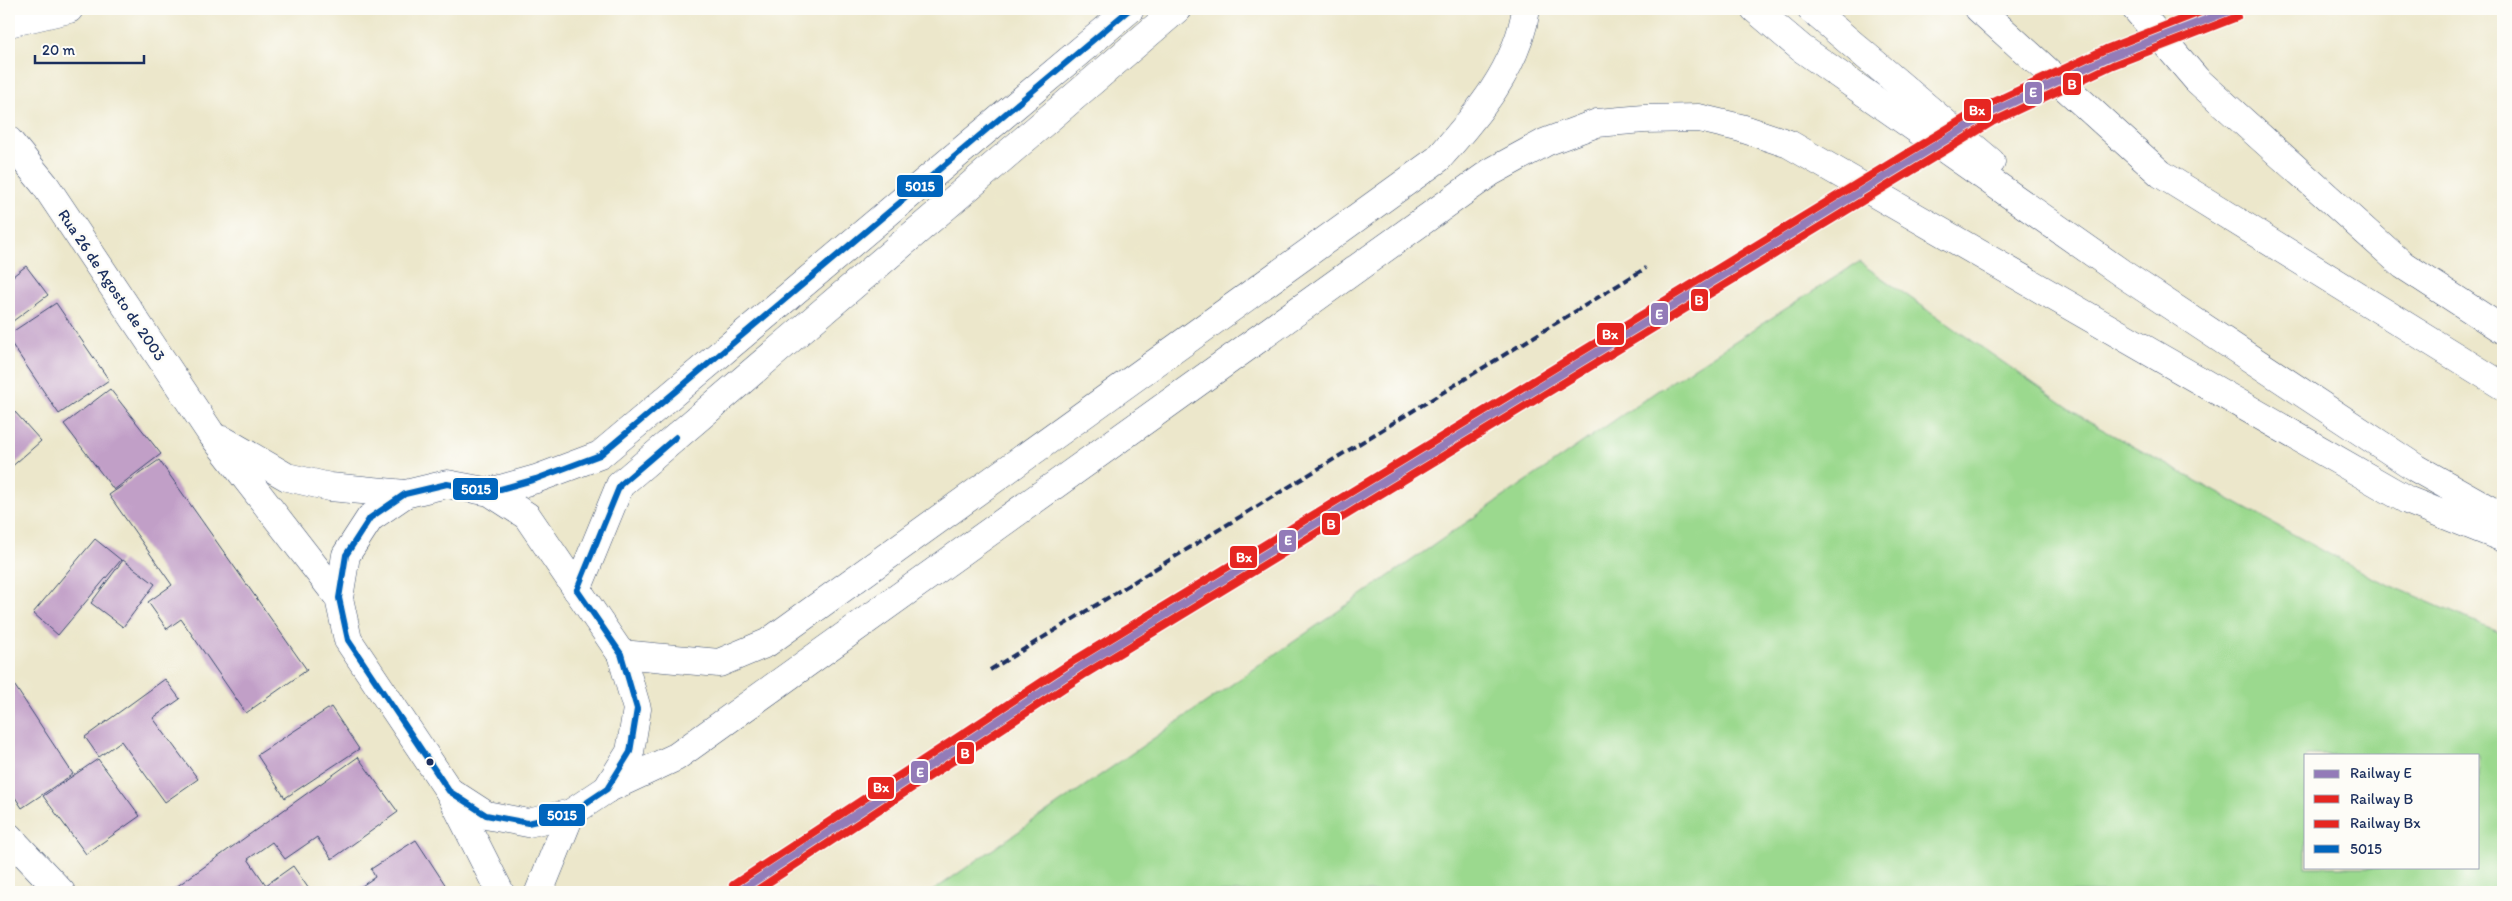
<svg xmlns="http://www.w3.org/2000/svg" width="2512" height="901" font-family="Itim,sans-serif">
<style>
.grass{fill:#9bd98e;stroke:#5b8476;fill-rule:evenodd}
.building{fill:#c19fc7}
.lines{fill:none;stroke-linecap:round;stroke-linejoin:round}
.street-casing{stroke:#3a4b6e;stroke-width:29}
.secondary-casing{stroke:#3a4b6e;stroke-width:29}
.highway-casing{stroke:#3a4b6e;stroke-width:29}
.street{stroke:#fff;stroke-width:28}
.secondary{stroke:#fff;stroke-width:28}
.highway{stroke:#fff;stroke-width:28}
.rail{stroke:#1b2f5e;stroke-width:4;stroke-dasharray:8 4;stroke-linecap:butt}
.bus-1-casing{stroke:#fdfcf7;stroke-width:10}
.bus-1{stroke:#0065bd;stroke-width:6}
.rail-1-casing{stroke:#fdfcf7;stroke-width:11}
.rail-2-casing{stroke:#fdfcf7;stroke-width:11}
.rail-3-casing{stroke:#fdfcf7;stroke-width:11}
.rail-1{stroke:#937bb8;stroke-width:8}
.rail-2{stroke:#e62621;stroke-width:8}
.rail-3{stroke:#e62621;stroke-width:8}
.bus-dot{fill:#1b2f5e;stroke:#fdfcf7;stroke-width:2}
.labels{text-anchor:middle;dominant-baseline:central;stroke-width:5;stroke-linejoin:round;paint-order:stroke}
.street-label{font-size:16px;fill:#1b2f5e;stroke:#fdfcf7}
.line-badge{stroke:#fdfcf7;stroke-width:2}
.badge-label{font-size:14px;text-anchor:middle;font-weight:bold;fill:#fff}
</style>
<rect width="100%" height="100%" fill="#fdfcf7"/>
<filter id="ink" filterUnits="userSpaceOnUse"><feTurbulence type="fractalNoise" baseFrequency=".02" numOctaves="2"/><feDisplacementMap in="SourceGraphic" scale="10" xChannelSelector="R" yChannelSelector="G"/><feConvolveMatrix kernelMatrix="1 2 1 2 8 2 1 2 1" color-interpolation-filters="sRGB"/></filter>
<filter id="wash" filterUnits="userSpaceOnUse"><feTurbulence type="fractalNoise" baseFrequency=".0096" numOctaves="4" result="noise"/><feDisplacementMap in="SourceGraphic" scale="20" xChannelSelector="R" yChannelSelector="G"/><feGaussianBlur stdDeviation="1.12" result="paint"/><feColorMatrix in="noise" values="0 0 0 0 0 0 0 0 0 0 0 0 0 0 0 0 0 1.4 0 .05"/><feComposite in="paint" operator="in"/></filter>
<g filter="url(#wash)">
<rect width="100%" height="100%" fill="#ece7cb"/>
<path class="grass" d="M1859 262 2089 422 2369 576 2503 634V892H931L1657 391ZM2306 755H2478V867H2306Z"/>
<g id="blocks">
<g class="building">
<polygon points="26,266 48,295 9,324 9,279"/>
<polygon points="56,303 109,380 59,414 9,340 9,334"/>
<polygon points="110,389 161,454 114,490 64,424"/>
<polygon points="15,412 41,441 9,469 9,417"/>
<polygon points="159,460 307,670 246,713 181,619 167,629 148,602 172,585 109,495"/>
<polygon points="95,539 121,560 58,635 33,613"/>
<polygon points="123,560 155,584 123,627 91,603"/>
<polygon points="9,677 73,774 22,808 9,788 9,770 11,769 9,765"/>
<polygon points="165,679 180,699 153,718 198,779 165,802 121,741 99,757 85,737"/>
<polygon points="331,707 359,749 285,798 257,755"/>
<polygon points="358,757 398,812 332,859 317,837 285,859 272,842 248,859 266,885 293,866 311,892 169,892"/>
<polygon points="98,759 140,816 86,854 43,796"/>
<polygon points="416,840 450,892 353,892 375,877 371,869"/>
<polygon points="29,885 38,892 23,892"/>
</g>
</g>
</g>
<g filter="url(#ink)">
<use href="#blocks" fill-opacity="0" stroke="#3a4b6e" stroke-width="1"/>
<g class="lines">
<g class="street-casing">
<g id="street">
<polyline points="9,23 69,9"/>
<polyline points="449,791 500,892"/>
<polyline points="9,837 61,892"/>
<polyline points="539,892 571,813"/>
</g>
</g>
<g class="secondary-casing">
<g id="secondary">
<polyline points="9,141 45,185 210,432 339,598"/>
<polyline points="223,440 287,477 330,487 405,494"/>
<polygon points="447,484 490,492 527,516 621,654 637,709 630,752 607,789 571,813 528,823 486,815 449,791 348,640 339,598 346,555 370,518 405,494"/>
<polyline points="490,492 536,479 600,455 1130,9"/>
<polyline points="577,590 620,485 1177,9"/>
</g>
</g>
<g class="highway-casing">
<g id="highway">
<polyline points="1755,9 1801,48 2123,274 2416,468 2503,517"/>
<polyline points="1811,9 1991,162"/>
<polyline points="1979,9 2161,174 2503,386"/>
<polyline points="2136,9 2197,80 2403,265 2503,330"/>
<path d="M621 654 719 663 767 643 1438 159C1476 116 1518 68 1526 9"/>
<polyline points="607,789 676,757 1491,172 1546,142 1597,123 1644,119 1699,118 1741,128 1789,144 2407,500 2503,538"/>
</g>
</g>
<use href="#street" class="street"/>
<use href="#secondary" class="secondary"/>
<use href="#highway" class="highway"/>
<polyline class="rail" points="990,670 1646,268"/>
<g class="bus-1-casing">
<g id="bus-1">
<polyline points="577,590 621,654 637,709 630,752 607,789 571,813 528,823 486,815 449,791 348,640 339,598 346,555 370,518 405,494 447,484 490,492 536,479 600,455 1130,9"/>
<polyline points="577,590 620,485 676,437"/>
</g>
</g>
<use href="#bus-1" class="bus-1"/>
<g class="rail-1-casing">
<polyline id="rail-1" points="738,892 1080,667 1988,114 2109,57 2234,9"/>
</g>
<g class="rail-2-casing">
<polyline id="rail-2" points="754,892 1085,674 1992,122 2113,65 2237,17"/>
</g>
<g class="rail-3-casing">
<polyline id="rail-3" points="733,885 1075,660 1983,107 2106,49 2208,9"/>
</g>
<use href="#rail-1" class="rail-1"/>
<use href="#rail-2" class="rail-2"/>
<use href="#rail-3" class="rail-3"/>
</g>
</g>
<circle class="bus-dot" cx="430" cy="762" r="4.5"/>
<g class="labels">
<g class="street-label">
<text transform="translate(112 285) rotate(56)">Rua 26 de Agosto de 2003</text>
</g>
</g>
<g class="line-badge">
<rect x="2062" y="72" width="20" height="24" rx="5" fill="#e62621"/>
<rect x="2024" y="81" width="19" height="24" rx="5" fill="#937bb8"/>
<rect x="1963" y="98" width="29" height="24" rx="5" fill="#e62621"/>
<rect x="896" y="174" width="48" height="24" rx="5" fill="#0065bd"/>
<rect x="1690" y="288" width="19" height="24" rx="5" fill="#e62621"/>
<rect x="1650" y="302" width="19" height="24" rx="5" fill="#937bb8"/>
<rect x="1596" y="322" width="29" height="24" rx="5" fill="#e62621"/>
<rect x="452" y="477" width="47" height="24" rx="5" fill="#0065bd"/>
<rect x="1321" y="512" width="20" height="24" rx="5" fill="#e62621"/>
<rect x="1278" y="529" width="19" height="24" rx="5" fill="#937bb8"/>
<rect x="1229" y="545" width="29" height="24" rx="5" fill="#e62621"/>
<rect x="956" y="741" width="19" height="24" rx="5" fill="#e62621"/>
<rect x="910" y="760" width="19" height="24" rx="5" fill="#937bb8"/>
<rect x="867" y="776" width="28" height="24" rx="5" fill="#e62621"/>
<rect x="538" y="803" width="48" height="24" rx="5" fill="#0065bd"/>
</g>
<g class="badge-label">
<text x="2072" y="89">B</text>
<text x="2033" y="97">E</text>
<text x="1977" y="115">Bx</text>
<text x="920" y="191">5015</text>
<text x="1699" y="305">B</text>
<text x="1659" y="319">E</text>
<text x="1610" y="339">Bx</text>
<text x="476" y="494">5015</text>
<text x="1331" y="529">B</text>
<text x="1288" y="545">E</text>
<text x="1244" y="562">Bx</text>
<text x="965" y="758">B</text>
<text x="920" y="777">E</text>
<text x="881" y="792">Bx</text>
<text x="562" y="820">5015</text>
</g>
<rect width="2512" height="901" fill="none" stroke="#fdfcf7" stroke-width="30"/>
<rect x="2304" y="754" width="175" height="115" fill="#fdfcf7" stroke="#a3aaba"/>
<rect x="2314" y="770" width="25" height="8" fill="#937bb8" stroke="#a3aaba"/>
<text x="2350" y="778" font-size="15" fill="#1b2f5e">Railway E</text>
<rect x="2314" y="795" width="25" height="8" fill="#e62621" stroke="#a3aaba"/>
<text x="2350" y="804" font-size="15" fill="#1b2f5e">Railway B</text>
<rect x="2314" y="820" width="25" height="8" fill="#e62621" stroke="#a3aaba"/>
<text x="2350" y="828" font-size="15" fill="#1b2f5e">Railway Bx</text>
<rect x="2314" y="845" width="25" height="8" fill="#0065bd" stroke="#a3aaba"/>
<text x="2350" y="854" font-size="15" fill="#1b2f5e">5015</text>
<path d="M35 55v8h109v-8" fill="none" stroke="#1b2f5e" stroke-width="2.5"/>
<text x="42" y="55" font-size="15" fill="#1b2f5e" stroke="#fdfcf7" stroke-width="4" paint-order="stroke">20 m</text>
</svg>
